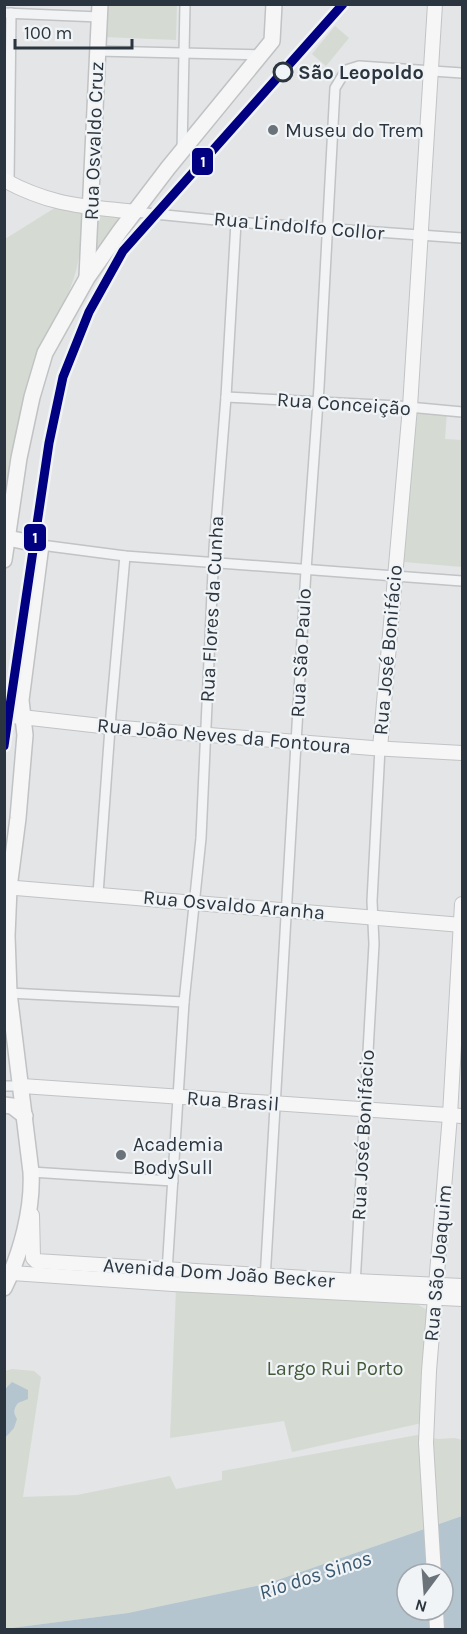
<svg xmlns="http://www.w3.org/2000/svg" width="467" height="1634" font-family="Karla,sans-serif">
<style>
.green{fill:#d5dbd3}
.water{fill:#b4c5cf;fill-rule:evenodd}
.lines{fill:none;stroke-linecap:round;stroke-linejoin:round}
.street-casing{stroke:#c1c3c5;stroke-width:12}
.secondary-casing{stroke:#c1c3c5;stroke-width:16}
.primary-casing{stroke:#c0c2c4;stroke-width:18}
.street{stroke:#f2f3f4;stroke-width:9}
.secondary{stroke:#f6f6f6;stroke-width:14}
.primary{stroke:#f6f6f6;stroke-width:15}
.metro-1-casing{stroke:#f1f4f6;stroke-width:14}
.metro-1{stroke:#000080;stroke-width:9}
.stop-dot{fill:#f1f4f6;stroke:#2b353f;stroke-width:3}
.poi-dot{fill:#6b737a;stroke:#f1f4f6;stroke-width:2}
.labels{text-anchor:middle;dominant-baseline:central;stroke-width:4.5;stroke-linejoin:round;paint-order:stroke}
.stop-label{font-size:20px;font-weight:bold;fill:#2b353f;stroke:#f1f4f6;text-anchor:start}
.poi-label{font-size:20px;fill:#2b353f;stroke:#f1f4f6;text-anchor:start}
.street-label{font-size:20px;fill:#2b353f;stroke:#f1f4f6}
.park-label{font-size:20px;fill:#44593a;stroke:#f1f4f6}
.water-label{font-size:21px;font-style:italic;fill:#39586f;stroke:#f1f4f6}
.line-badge{stroke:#f1f4f6;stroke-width:2}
.badge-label{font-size:16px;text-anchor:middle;font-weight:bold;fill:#fff}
</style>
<rect width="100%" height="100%" fill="#e3e5e7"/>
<g class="green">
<polygon points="105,5 177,5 176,40 104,37"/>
<polygon points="335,26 349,38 326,66 312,54"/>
<path d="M61 204 82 211C82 261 76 281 53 325L5 524V239Z"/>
<polygon points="96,214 126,216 94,258"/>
<polygon points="414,409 447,412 445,439 462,440 462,567 404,562"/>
<polygon points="176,1287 400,1300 417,1304 429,1311 422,1423 292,1452 284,1421 170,1438"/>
<polygon points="12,1369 34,1371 41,1377 23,1497 77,1495 170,1476 176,1489 222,1480 222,1471 417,1435 438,1439 455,1438 462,1440 462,1516 266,1584 128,1613 5,1629 5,1438 14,1427 15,1409 18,1402 6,1386 5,1389 5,1371"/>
</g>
<g class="water">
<path d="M12 1382 28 1390V1399L18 1403C14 1409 13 1412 17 1419L14 1428 5 1438V1389Z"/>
<path d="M462 1516V1629H4L128 1613 266 1584ZM407 1574H443V1610H407Z"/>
</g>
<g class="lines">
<g class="street-casing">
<g id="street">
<polyline points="4,13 99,17"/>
<polyline points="97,51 262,55"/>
<polyline points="182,151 185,4"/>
<polyline points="9,182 11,13"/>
<polyline points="135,212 236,222 462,238"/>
<polyline points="226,397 398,406 462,412"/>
<polyline points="41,545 125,556 462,581"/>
<polyline points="98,894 111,714 125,556"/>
<polyline points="9,993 184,1002"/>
<polyline points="4,1086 22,1086"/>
<polyline points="31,1172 173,1181"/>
<polyline points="167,1272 184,1002 201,838 214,549 226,397 236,222"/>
<polyline points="265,1280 306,570 319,387 335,88 346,70 359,66 462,73"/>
<polyline points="355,1285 374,944 372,901 380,748"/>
</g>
</g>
<g class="secondary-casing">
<g id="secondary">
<path d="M4 180C52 206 83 206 135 212"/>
<polyline points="4,715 110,727 372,748 462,753"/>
<polyline points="380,748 410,407 435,4"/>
<polyline points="4,887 462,925"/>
<polyline points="22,1086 462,1116"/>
<polyline points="32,1215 33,1258 36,1261 355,1281 462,1286"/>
<polyline points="12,1273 173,1284 462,1299"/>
<polyline points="434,1574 426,1443 429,1371 450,1115 462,904"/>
<polyline points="436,1610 437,1630"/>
</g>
</g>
<g class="primary-casing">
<g id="primary">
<polyline points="87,277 100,4"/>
<polyline points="4,560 19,458 32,397 45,353 87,278 120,231 168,168 272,41 274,4"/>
<polyline points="4,1105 12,1106 25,1116"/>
<path d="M4 1288C21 1254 33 1209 31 1172L9 993 7 936 9 888 18 818 25 735 21 700 41 545 8 538"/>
</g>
</g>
<use href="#street" class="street"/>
<use href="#secondary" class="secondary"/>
<use href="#primary" class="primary"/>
<g class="metro-1-casing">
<polyline id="metro-1" points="4,746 49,443 63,377 89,312 123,251 343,4"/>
</g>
<use href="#metro-1" class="metro-1"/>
</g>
<circle class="stop-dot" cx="283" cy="72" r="9"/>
<g class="poi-dot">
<circle cx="273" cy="130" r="6"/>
<circle cx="121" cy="1155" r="6"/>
</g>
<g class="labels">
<g class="stop-label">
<text x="298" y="72">São Leopoldo</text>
</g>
<g class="poi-label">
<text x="285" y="130">Museu do Trem</text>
<text x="133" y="1144">Academia<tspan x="133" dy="23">BodySull</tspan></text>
</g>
<g class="street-label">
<text transform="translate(94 141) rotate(-88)">Rua Osvaldo Cruz</text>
<text transform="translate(299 226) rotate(5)">Rua Lindolfo Collor</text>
<text transform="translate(344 404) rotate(4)">Rua Conceição</text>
<text transform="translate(212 609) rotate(-87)">Rua Flores da Cunha</text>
<text transform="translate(388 650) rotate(-85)">Rua José Bonifácio</text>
<text transform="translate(301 653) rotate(-87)">Rua São Paulo</text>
<text transform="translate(224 736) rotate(5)">Rua João Neves da Fontoura</text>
<text transform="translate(234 905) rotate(5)">Rua Osvaldo Aranha</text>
<text transform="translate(233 1101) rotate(4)">Rua Brasil</text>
<text transform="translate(363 1135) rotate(-87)">Rua José Bonifácio</text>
<text transform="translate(438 1263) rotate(-85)">Rua São Joaquim</text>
<text transform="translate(219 1273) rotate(4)">Avenida Dom João Becker</text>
</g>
<g class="park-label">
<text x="335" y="1368">Largo Rui Porto</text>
</g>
<g class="water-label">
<text transform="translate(315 1575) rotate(-18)">Rio dos Sinos</text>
</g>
</g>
<g class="line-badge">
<rect x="191" y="147" width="23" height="29" rx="6" fill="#000080"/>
<rect x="23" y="523" width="24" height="29" rx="6" fill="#000080"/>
</g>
<g class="badge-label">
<text x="203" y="167">1</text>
<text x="35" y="543">1</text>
</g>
<rect width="467" height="1634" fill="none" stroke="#2b353f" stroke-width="12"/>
<g transform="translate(425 1592) rotate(196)"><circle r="28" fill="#f1f4f6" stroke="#a2a8ad" stroke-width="1.5"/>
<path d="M0-4.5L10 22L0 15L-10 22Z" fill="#6b737a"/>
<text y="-9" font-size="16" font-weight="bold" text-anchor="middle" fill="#2b353f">N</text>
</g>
<path d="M15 39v9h117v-9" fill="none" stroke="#2b353f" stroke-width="3"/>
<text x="24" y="39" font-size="18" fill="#2b353f" stroke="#f1f4f6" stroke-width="4.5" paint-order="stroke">100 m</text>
</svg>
